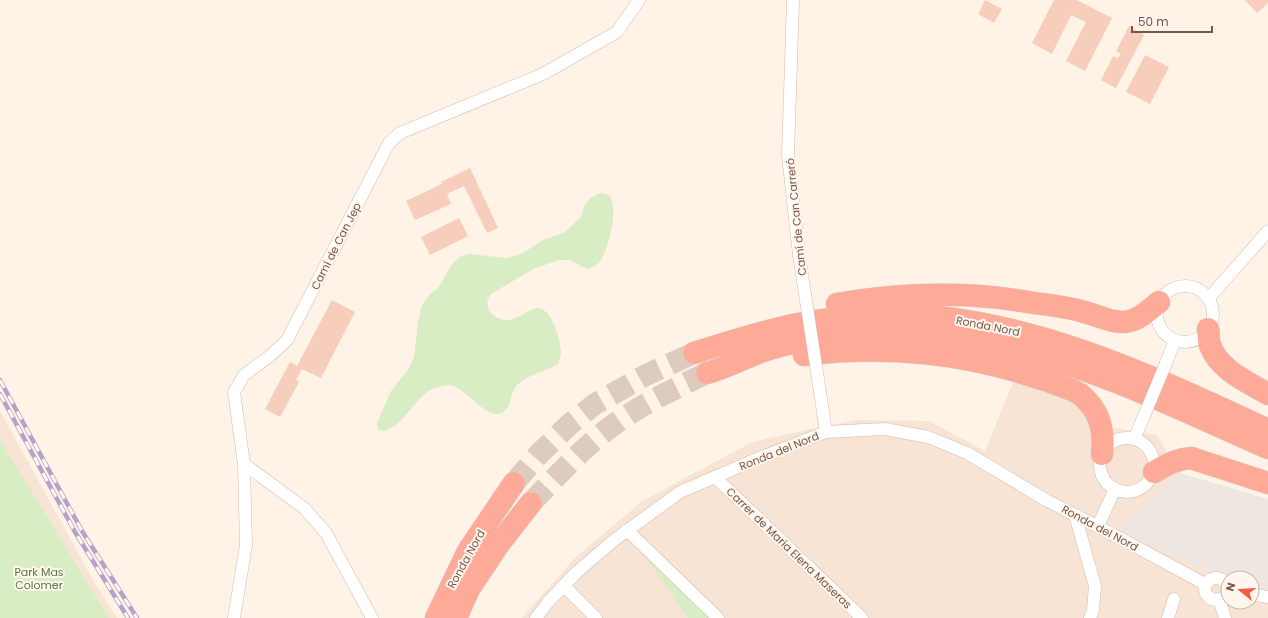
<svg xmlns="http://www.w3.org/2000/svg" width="1268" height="618" font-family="Poppins,sans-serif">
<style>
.residential{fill:#f7e4d4}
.industrial{fill:#eee6e0}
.green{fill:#d8edc3}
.building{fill:#f6cebb}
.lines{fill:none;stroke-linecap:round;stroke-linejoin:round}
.highway-tunnel{stroke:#ddccbe;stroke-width:22;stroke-dasharray:22 11;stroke-linecap:butt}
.street-casing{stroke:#d4bbad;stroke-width:13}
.highway-casing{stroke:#dcd3cf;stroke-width:23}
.street{stroke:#fff;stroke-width:12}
.highway{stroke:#fdaa98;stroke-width:22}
.rail-casing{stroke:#b4a2ca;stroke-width:4.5}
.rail{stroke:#fff7ee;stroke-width:3;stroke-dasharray:9;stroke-linecap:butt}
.street-bridge-casing{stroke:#d4bbad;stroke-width:13;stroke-linecap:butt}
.street-bridge{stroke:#fff;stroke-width:12}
.labels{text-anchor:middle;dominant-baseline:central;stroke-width:4;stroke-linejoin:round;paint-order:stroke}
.street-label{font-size:11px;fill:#7a5648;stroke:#fff7ee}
.park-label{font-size:11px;fill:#537b3c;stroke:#fff7ee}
</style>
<rect width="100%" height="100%" fill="#fef3e6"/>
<g class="residential">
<polygon points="1014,380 1063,392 1085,409 1091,424 1157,435 1180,473 1117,532 1228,578 1228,602 1252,602 1252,588 1268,594 1268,618 522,618 573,560 641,502 752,442 855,420 929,421 985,451"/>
<polygon points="0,411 93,580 117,618 0,618"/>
</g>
<polygon class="industrial" points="1180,473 1268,499 1268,594 1252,588 1252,578 1228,578 1116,532"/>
<g class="green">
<path d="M600 193C604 194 609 194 611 198 618 211 608 250 600 262 597 265 593 267 589 269L580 266 571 260H559L533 269 491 294C480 308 496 322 510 320 519 318 533 307 538 308 553 309 560 340 561 352 561 356 559 360 558 364 545 372 529 374 518 384 510 391 512 408 502 413 485 420 467 388 450 385 447 385 441 386 438 387 420 392 411 412 398 423 394 427 389 429 385 431L378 430 377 423 391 391 409 368 414 357 418 321 422 305 431 293 438 288 452 264 461 256 470 254 507 258 523 253 541 241 565 232 581 217 584 207 589 199Z"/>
<polygon points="0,440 107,615 109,618 0,618"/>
<polygon points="627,530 714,618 688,618"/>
</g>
<g class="building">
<polygon points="985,0 1002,9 994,23 978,14"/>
<polygon points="1054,0 1077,0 1112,18 1085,71 1066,61 1086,22 1071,15 1052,54 1032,43"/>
<polygon points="1245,0 1268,0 1268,3 1257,13"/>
<polygon points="1129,26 1144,35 1116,88 1101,80 1113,56 1118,58 1121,54 1116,51"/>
<polygon points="1145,55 1169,67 1150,104 1126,92"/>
<polygon points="470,168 498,228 487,233 464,186 447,194 451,204 415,220 406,201 442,184 441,182"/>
<polygon points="459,218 468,236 430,255 421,237"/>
<polygon points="332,300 355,312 321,378 302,369 296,380 299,382 280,417 265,409 290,362 297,366"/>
</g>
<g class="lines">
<g class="highway-tunnel">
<polyline points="514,483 539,454 570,424 595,404 646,375 694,353"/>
<path d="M531 503C558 475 584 446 616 423 644 403 676 388 707 373"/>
</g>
<g class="street-casing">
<g id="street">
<polyline points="793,0 788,155 799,255"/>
<circle cx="1185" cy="314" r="28"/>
<polyline points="1208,299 1268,231"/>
<polyline points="1166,363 1175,340"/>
<polyline points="820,392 826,432"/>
<circle cx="1127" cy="465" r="27"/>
<polyline points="1134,439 1144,416"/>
<polyline points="244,464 304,508 326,533 372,618"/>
<polyline points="715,477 862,618"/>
<polyline points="1075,515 1095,586 1093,610 1090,618"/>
<polyline points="1098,526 1115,489"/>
<polyline points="627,530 718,618"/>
<circle cx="1216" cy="589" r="11"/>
<polyline points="564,586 596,618"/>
<polyline points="1252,594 1268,597"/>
<polyline points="1219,599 1225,618"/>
<polyline points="234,618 246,545 244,464 234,392 244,375 270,356 287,340 389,143 400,133 543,74 617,32 639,0"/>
<polyline points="536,618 548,602 577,572 613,541 680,492 759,458 826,432 885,429 928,437 967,453 1046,500 1118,537 1205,584"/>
<polyline points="1168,618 1174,599"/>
</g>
</g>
<g class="highway-casing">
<g id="highway">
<path d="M837 304C902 293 969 291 1034 303 1050 305 1068 307 1084 312 1097 315 1109 322 1122 322 1137 322 1148 311 1159 302"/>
<path d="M1208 329C1209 334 1208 340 1210 345 1218 369 1247 382 1268 394"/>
<path d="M694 353C728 342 763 331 798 324 817 320 836 318 856 317 865 316 876 314 886 314 1021 314 1148 374 1268 430"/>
<path d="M804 355C884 344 968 353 1044 380 1055 384 1070 388 1080 394 1083 396 1086 400 1089 403 1102 418 1104 435 1102 454"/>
<path d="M707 373C726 368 744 358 763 351 790 342 821 337 849 334 870 332 892 332 913 333 1040 340 1153 397 1268 448"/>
<path d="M1154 472C1167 465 1176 459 1191 458L1268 483"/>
<polyline points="436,618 468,551 514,483"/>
<polyline points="456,618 469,589 499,544 531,503"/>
</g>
</g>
<use href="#street" class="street"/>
<use href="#highway" class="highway"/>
<g class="rail-casing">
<g id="rail">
<polyline points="0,380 82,531 137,618"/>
<polyline points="0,394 75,532 128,618"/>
</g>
</g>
<use href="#rail" class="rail"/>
<g class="street-bridge-casing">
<g id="street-bridge">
<polyline points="799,255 820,392"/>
<polyline points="1144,416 1166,363"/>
</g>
</g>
<use href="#street-bridge" class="street-bridge"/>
</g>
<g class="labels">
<g class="street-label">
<text transform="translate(796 217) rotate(-96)">Camí de Can Carreró</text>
<text transform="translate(336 246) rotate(-63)">Camí de Can Jep</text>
<text transform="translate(988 326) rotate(11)">Ronda Nord</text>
<text transform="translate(779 451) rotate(-22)">Ronda del Nord</text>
<text transform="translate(1100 528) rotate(28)">Ronda del Nord</text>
<text transform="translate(789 548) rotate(44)">Carrer de Maria Elena Maseras</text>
<text transform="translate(466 559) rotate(-61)">Ronda Nord</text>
</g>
<g class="park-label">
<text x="39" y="572">Park Mas<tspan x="39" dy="13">Colomer</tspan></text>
</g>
</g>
<g transform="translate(1240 590) rotate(288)"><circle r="19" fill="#fff7ee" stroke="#cab7ac"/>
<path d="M0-3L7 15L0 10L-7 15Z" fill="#f25a41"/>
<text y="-6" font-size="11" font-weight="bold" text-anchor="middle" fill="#7a5648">N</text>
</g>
<path d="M1132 26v6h80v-6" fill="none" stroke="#7a5648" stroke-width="2"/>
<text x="1138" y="26" font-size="12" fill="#7a5648" stroke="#fff7ee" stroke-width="3" paint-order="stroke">50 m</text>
</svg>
